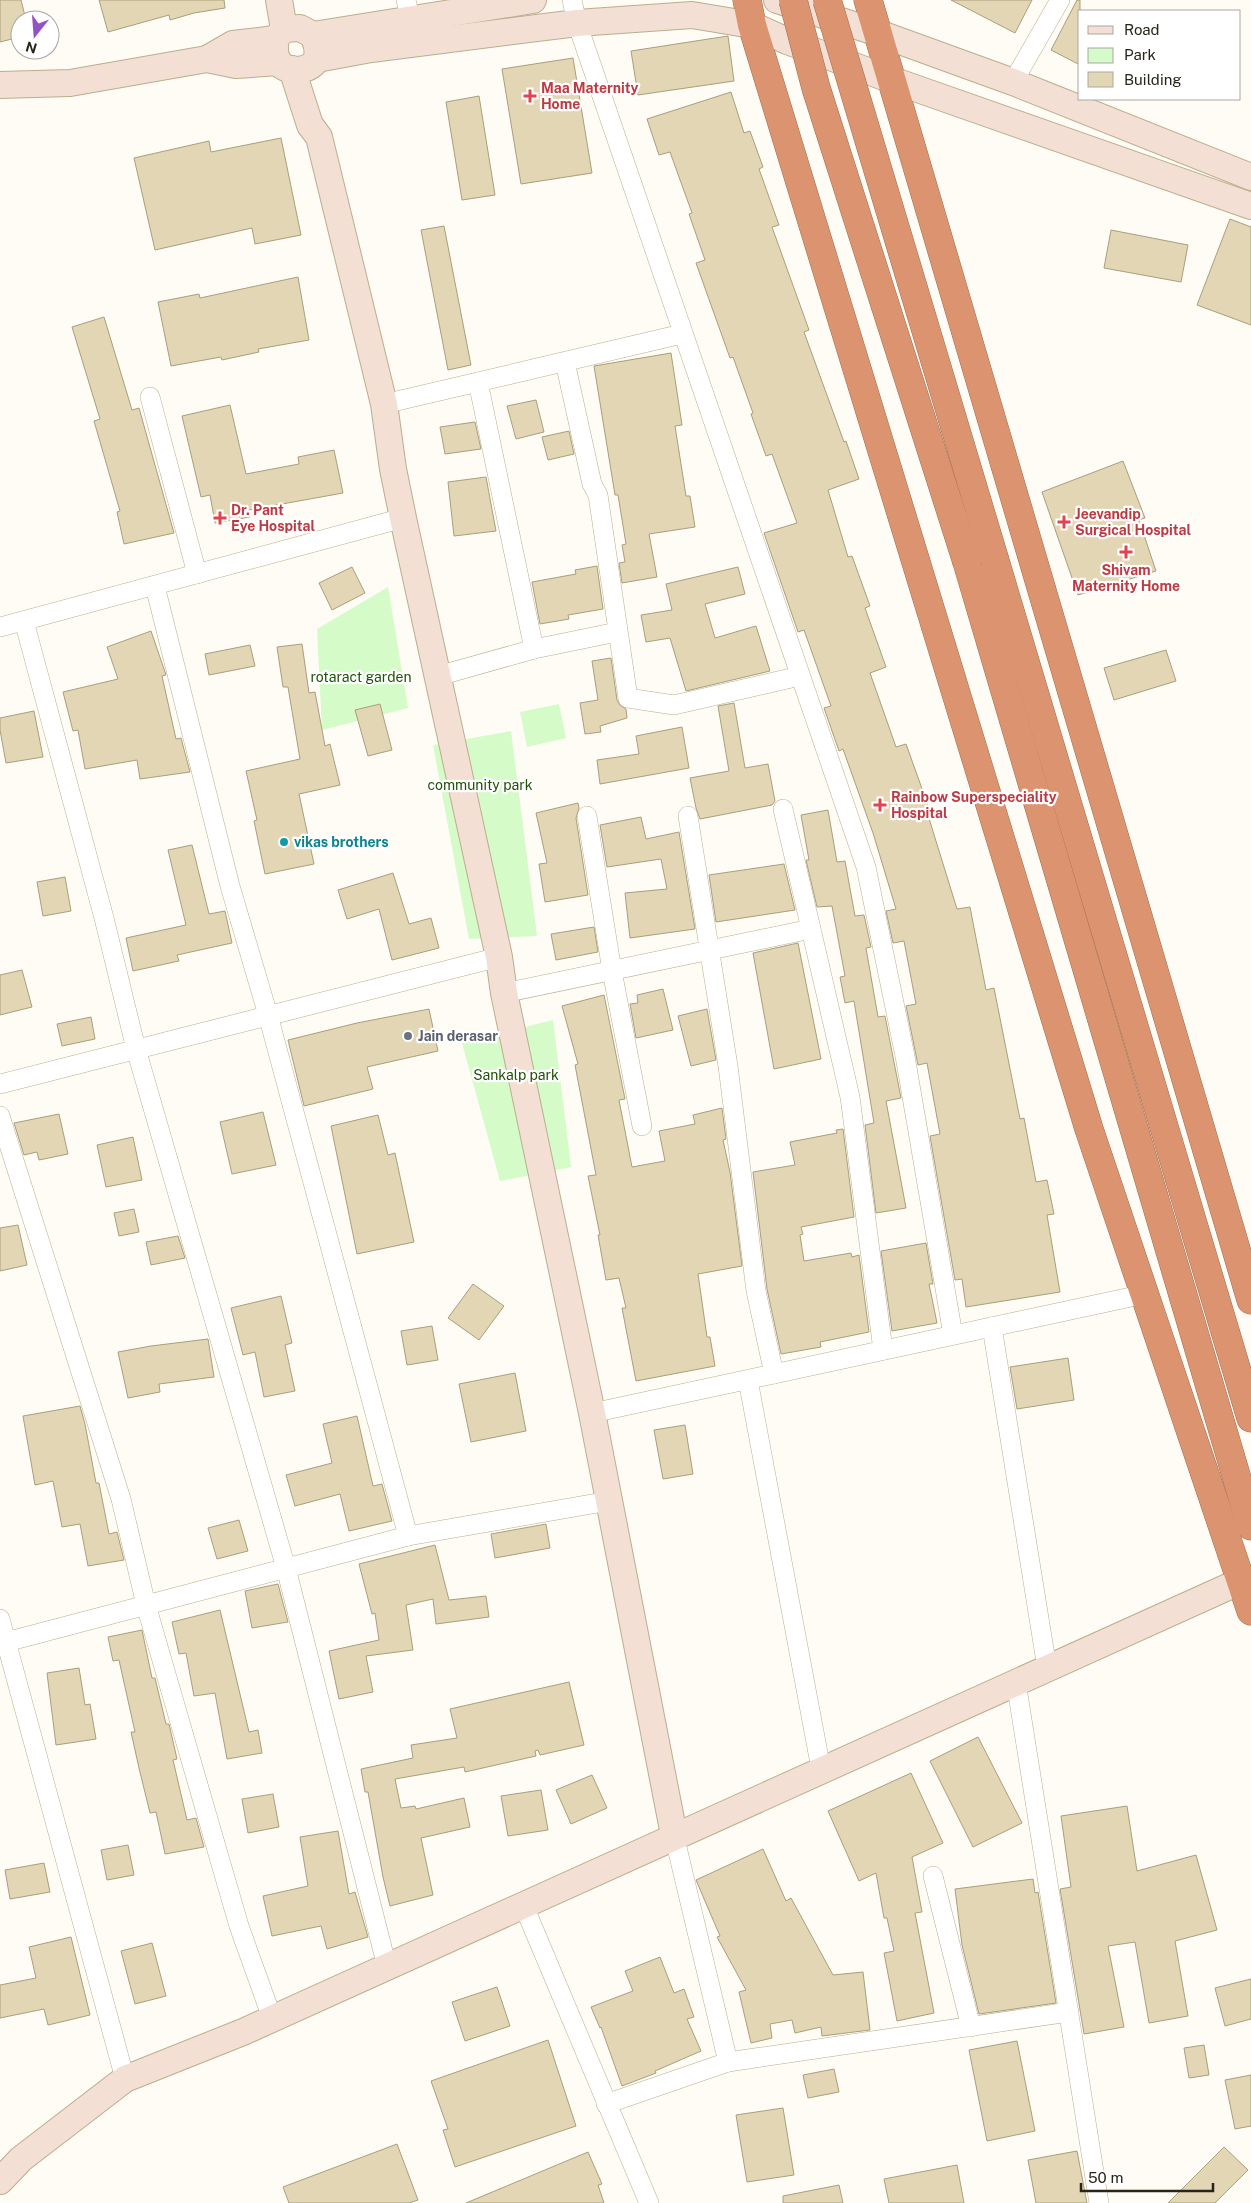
<svg xmlns="http://www.w3.org/2000/svg" width="1251" height="2203" font-family="'Public Sans',sans-serif">
<style>
.green{fill:#d4fbc8}
.building{fill:#e2d6b4;stroke:#a99e7d}
.lines{fill:none;stroke-linecap:round;stroke-linejoin:round}
.street-casing{stroke:#baae8d;stroke-width:20}
.secondary-casing{stroke:#baae8d;stroke-width:28}
.highway-casing{stroke:#9d6d51;stroke-width:29}
.street{stroke:#fff;stroke-width:19}
.secondary{stroke:#f4dfd4;stroke-width:26}
.highway{stroke:#dc9470;stroke-width:28}
.highway-bridge-casing{stroke:#9d6d51;stroke-width:29;stroke-linecap:butt}
.highway-bridge{stroke:#dc9470;stroke-width:28}
.health-dot{fill:#e0444e;stroke:#fff;stroke-width:2}
.culture-dot{fill:#0f9aa8;stroke:#fff;stroke-width:2}
.worship-dot{fill:#6b7280;stroke:#fff;stroke-width:2}
.labels{text-anchor:middle;dominant-baseline:central;stroke-width:4.5;stroke-linejoin:round;paint-order:stroke}
.health-label{font-size:14px;font-weight:bold;fill:#be3a42;stroke:#fff;text-anchor:start}
.park-label{font-size:14px;fill:#1e5205;stroke:#fff}
.culture-label{font-size:14px;font-weight:bold;fill:#0d838f;stroke:#fff;text-anchor:start}
.worship-label{font-size:14px;font-weight:bold;fill:#5b616d;stroke:#fff;text-anchor:start}
</style>
<rect width="100%" height="100%" fill="#fefcf5"/>
<g class="green">
<polygon points="388,587 408,708 322,730 317,629"/>
<polygon points="559,704 566,738 527,747 520,712"/>
<polygon points="511,731 537,936 469,939 433,745"/>
<polygon points="553,1020 571,1167 500,1181 462,1043"/>
</g>
<g class="building">
<polygon points="0,0 21,0 26,20 20,20 20,37 0,42"/>
<polygon points="99,0 224,0 225,8 194,13 170,20 169,15 108,32"/>
<polygon points="951,0 1032,0 1015,33"/>
<polygon points="1077,0 1080,0 1080,65 1051,50"/>
<polygon points="728,36 734,81 638,95 631,51"/>
<polygon points="573,58 592,173 521,184 502,69"/>
<polygon points="731,92 744,133 750,131 763,167 759,169 779,225 772,227 809,330 804,332 844,442 846,441 859,479 828,490 848,557 852,556 870,606 865,608 886,667 870,673 896,747 906,744 930,811 927,812 957,909 970,907 986,990 994,988 1020,1119 1024,1118 1036,1182 1047,1180 1054,1214 1047,1215 1060,1292 966,1307 962,1279 955,1280 930,1136 940,1134 927,1063 918,1065 906,1006 916,1004 904,941 893,943 886,911 896,909 873,833 843,749 839,751 824,708 831,706 804,630 798,632 764,533 797,523 772,454 766,456 751,414 753,413 733,357 730,358 696,263 705,260 689,214 692,213 670,152 659,155 647,119"/>
<polygon points="479,96 495,195 462,200 446,102"/>
<polygon points="281,138 301,235 255,244 252,228 155,250 134,158 209,141 211,152"/>
<polygon points="1230,219 1251,227 1251,325 1197,305"/>
<polygon points="444,226 471,365 448,370 421,230"/>
<polygon points="1111,230 1188,245 1181,282 1104,268"/>
<polygon points="298,277 309,340 258,349 259,352 222,360 221,357 171,366 158,302 199,294 200,298"/>
<polygon points="104,317 132,410 139,408 174,533 124,544 117,512 120,511 94,421 100,419 72,327"/>
<polygon points="671,353 682,425 675,426 686,496 690,496 695,527 649,534 657,577 622,583 619,563 625,562 622,545 626,544 618,495 615,495 594,366"/>
<polygon points="536,400 544,432 516,439 507,406"/>
<polygon points="230,405 246,474 299,464 298,457 334,450 343,493 249,510 250,517 215,523 210,495 201,497 182,416"/>
<polygon points="475,422 481,449 445,454 440,427"/>
<polygon points="569,431 574,454 548,460 542,437"/>
<polygon points="1123,461 1145,518 1139,520 1156,571 1078,595 1042,492"/>
<polygon points="486,477 496,531 454,536 448,482"/>
<polygon points="597,566 603,609 568,615 569,619 540,624 532,582 576,574 575,570"/>
<polygon points="352,567 365,593 332,610 319,583"/>
<polygon points="738,567 745,594 705,604 715,638 756,626 770,671 686,691 670,638 646,642 641,615 672,610 666,584"/>
<polygon points="151,631 166,675 162,676 176,739 181,738 190,772 140,779 137,760 85,769 78,730 73,731 63,692 118,679 107,647"/>
<polygon points="302,644 309,693 315,692 325,746 330,744 340,785 299,794 314,864 265,874 254,821 257,820 246,771 300,759 288,687 283,687 277,647"/>
<polygon points="250,645 255,666 209,675 205,654"/>
<polygon points="1166,650 1176,681 1114,700 1104,668"/>
<polygon points="611,658 617,700 620,705 626,709 627,718 600,726 601,732 585,734 580,703 598,700 592,661"/>
<polygon points="734,703 745,768 768,764 775,801 772,805 700,819 696,808 690,778 729,771 718,706"/>
<polygon points="380,704 392,750 368,756 355,710"/>
<polygon points="34,711 43,757 6,763 0,730 0,718"/>
<polygon points="682,727 689,768 600,784 597,760 639,754 636,736"/>
<polygon points="578,803 579,808 576,818 588,895 545,902 539,864 547,863 536,813"/>
<polygon points="828,810 837,862 845,861 855,916 864,915 871,947 866,948 878,1017 885,1016 901,1098 886,1101 906,1208 876,1213 865,1125 874,1123 854,1001 845,1003 840,977 845,976 832,906 817,907 806,860 809,860 801,815"/>
<polygon points="641,817 646,839 679,832 695,929 630,938 625,893 667,889 661,859 607,867 600,825"/>
<polygon points="192,845 209,914 225,911 232,943 177,955 179,961 133,971 126,938 186,925 168,850"/>
<polygon points="784,864 795,910 716,922 709,875"/>
<polygon points="393,873 409,924 431,918 439,948 392,960 379,909 347,919 338,890"/>
<polygon points="65,877 71,911 43,916 37,882"/>
<polygon points="594,927 598,952 556,960 551,934"/>
<polygon points="798,943 821,1059 774,1069 753,953"/>
<polygon points="22,970 32,1007 0,1015 0,975"/>
<polygon points="663,989 673,1030 636,1038 630,1004 638,1003 637,995"/>
<polygon points="604,995 625,1099 619,1100 632,1167 665,1161 659,1131 695,1124 693,1115 722,1108 726,1139 723,1140 730,1172 742,1266 698,1274 707,1337 710,1337 715,1366 636,1381 622,1308 626,1308 619,1278 606,1280 598,1235 600,1235 588,1176 596,1175 575,1065 578,1064 562,1006"/>
<polygon points="429,1009 438,1051 367,1067 373,1089 304,1106 288,1040 357,1023"/>
<polygon points="707,1009 716,1060 691,1066 678,1016"/>
<polygon points="91,1017 95,1039 62,1046 57,1024"/>
<polygon points="263,1112 276,1165 232,1174 220,1122"/>
<polygon points="59,1114 68,1154 39,1160 37,1152 24,1155 14,1123"/>
<polygon points="378,1115 388,1155 395,1153 414,1242 357,1254 331,1126"/>
<polygon points="843,1129 854,1217 801,1227 803,1234 800,1235 804,1261 851,1253 852,1257 859,1255 869,1332 820,1342 821,1347 781,1354 767,1289 753,1172 795,1165 790,1142 837,1133 836,1130"/>
<polygon points="133,1137 142,1180 106,1187 97,1145"/>
<polygon points="134,1209 139,1232 119,1236 114,1213"/>
<polygon points="18,1225 27,1265 0,1271 0,1228"/>
<polygon points="178,1236 185,1258 151,1265 146,1242"/>
<polygon points="926,1243 933,1284 929,1284 937,1323 892,1331 881,1251"/>
<polygon points="473,1284 504,1306 479,1340 448,1318"/>
<polygon points="281,1296 292,1343 285,1345 295,1391 264,1397 255,1352 243,1355 231,1308"/>
<polygon points="432,1326 438,1360 407,1365 401,1331"/>
<polygon points="208,1339 214,1377 159,1384 160,1392 128,1398 118,1352 151,1346"/>
<polygon points="1068,1358 1074,1400 1017,1409 1010,1367"/>
<polygon points="515,1373 526,1431 471,1442 459,1384"/>
<polygon points="80,1406 85,1424 96,1483 99,1483 109,1534 117,1532 124,1560 88,1566 80,1524 62,1527 53,1481 35,1485 23,1416"/>
<polygon points="357,1416 373,1486 382,1484 392,1521 349,1531 340,1494 295,1506 286,1475 332,1463 323,1424"/>
<polygon points="685,1425 693,1474 663,1479 654,1430"/>
<polygon points="239,1520 248,1551 217,1559 208,1528"/>
<polygon points="546,1524 550,1548 495,1558 491,1534"/>
<polygon points="435,1545 449,1600 486,1596 489,1617 436,1624 433,1599 406,1605 413,1650 366,1656 373,1692 339,1699 329,1651 379,1640 375,1613 372,1614 359,1564"/>
<polygon points="278,1584 288,1622 252,1628 245,1591"/>
<polygon points="220,1610 249,1732 258,1730 262,1753 227,1759 215,1693 194,1696 186,1653 179,1654 172,1622"/>
<polygon points="142,1630 152,1678 155,1678 166,1724 169,1724 177,1759 173,1760 187,1820 196,1818 204,1847 165,1854 156,1812 150,1813 139,1768 131,1732 135,1732 119,1660 113,1661 108,1637"/>
<polygon points="79,1668 85,1705 90,1704 96,1739 56,1745 47,1673"/>
<polygon points="569,1682 584,1745 540,1755 538,1750 535,1751 536,1756 465,1772 464,1767 395,1779 401,1808 415,1806 416,1809 464,1798 470,1827 421,1838 433,1895 390,1906 383,1877 368,1792 365,1792 361,1769 413,1758 411,1745 457,1738 450,1709"/>
<polygon points="978,1737 1022,1823 973,1847 930,1761"/>
<polygon points="911,1773 943,1843 912,1857 922,1912 915,1913 934,2013 897,2021 884,1953 894,1951 887,1918 884,1918 876,1873 859,1881 828,1811"/>
<polygon points="592,1775 607,1808 571,1824 556,1790"/>
<polygon points="541,1790 548,1830 508,1836 501,1796"/>
<polygon points="273,1794 279,1827 248,1833 242,1799"/>
<polygon points="1127,1806 1137,1871 1196,1855 1217,1930 1175,1941 1188,2016 1149,2023 1135,1942 1108,1946 1124,2027 1084,2034 1060,1889 1071,1887 1061,1816"/>
<polygon points="338,1831 349,1894 355,1892 368,1937 327,1949 321,1926 272,1936 263,1896 308,1886 300,1837"/>
<polygon points="128,1845 134,1875 107,1880 101,1850"/>
<polygon points="763,1849 786,1901 791,1898 833,1975 863,1972 870,2030 822,2036 821,2027 795,2033 792,2020 770,2024 772,2038 751,2043 739,1992 746,1990 717,1937 720,1936 696,1880"/>
<polygon points="44,1863 50,1892 10,1899 5,1870"/>
<polygon points="1033,1879 1035,1893 1038,1892 1056,2003 979,2014 962,1945 955,1889"/>
<polygon points="71,1937 90,2015 48,2025 44,2009 0,2018 0,1985 36,1978 29,1947"/>
<polygon points="152,1943 166,1996 135,2004 121,1951"/>
<polygon points="660,1957 674,1993 684,1989 694,2017 687,2019 701,2051 655,2071 656,2073 622,2086 601,2027 600,2028 591,2007 633,1991 625,1971"/>
<polygon points="1251,1979 1251,2019 1225,2026 1215,1988"/>
<polygon points="497,1987 510,2026 465,2041 452,2002"/>
<polygon points="548,2040 576,2126 455,2167 443,2130 448,2129 431,2081"/>
<polygon points="1017,2041 1035,2131 987,2141 969,2050"/>
<polygon points="1204,2045 1209,2075 1189,2078 1184,2048"/>
<polygon points="834,2069 839,2092 808,2098 803,2075"/>
<polygon points="1251,2075 1251,2126 1235,2129 1225,2080"/>
<polygon points="783,2108 794,2175 747,2182 736,2115"/>
<polygon points="397,2144 418,2200 409,2203 289,2203 283,2187"/>
<polygon points="1224,2147 1248,2170 1215,2203 1168,2203"/>
<polygon points="1077,2151 1087,2203 1036,2203 1028,2160"/>
<polygon points="588,2152 602,2184 598,2185 604,2203 466,2203"/>
<polygon points="957,2165 964,2203 889,2203 884,2179"/>
<polygon points="839,2185 843,2203 783,2203 783,2196"/>
</g>
<g class="lines">
<g class="street-casing">
<g id="street">
<polyline points="406,0 410,18"/>
<polyline points="572,0 577,23 866,867 905,1056 953,1335"/>
<polyline points="1013,82 1060,0"/>
<polyline points="565,362 592,484 598,495 628,698 674,705 800,676"/>
<polyline points="478,382 534,649"/>
<polyline points="150,397 197,574"/>
<polyline points="384,404 682,334"/>
<polyline points="155,586 230,886 268,1015 408,1536"/>
<polyline points="24,621 104,918 136,1049 286,1568 387,1967"/>
<polyline points="0,627 403,518"/>
<polyline points="438,676 534,649 617,632"/>
<polyline points="783,809 811,929"/>
<polyline points="587,816 612,971 642,1126"/>
<polyline points="688,816 728,1066 756,1291 774,1374"/>
<polyline points="504,993 811,929 850,1097 883,1350"/>
<polyline points="0,1084 499,957"/>
<polyline points="0,1116 121,1499 146,1605 239,1926 272,2018"/>
<polyline points="992,1327 1047,1668"/>
<polyline points="748,1380 821,1769"/>
<polyline points="592,1413 1145,1294"/>
<polyline points="0,1619 125,2079"/>
<polyline points="6,1642 408,1536 609,1501"/>
<polyline points="1016,1682 1099,2203"/>
<polyline points="674,1835 728,2062 1069,2012"/>
<polyline points="933,1876 971,2027"/>
<polyline points="523,1904 649,2203"/>
<polyline points="606,2104 728,2062"/>
</g>
</g>
<g class="secondary-casing">
<g id="secondary">
<polyline points="279,0 284,29"/>
<polyline points="777,0 878,33 1013,82 1251,177"/>
<path d="M300 28 313 35C316 42 319 49 317 57 314 72 286 74 278 62 274 55 275 46 275 39L284 29Z"/>
<polyline points="313,35 533,0"/>
<polyline points="207,59 233,44 275,39"/>
<polyline points="317,59 371,49 577,23 692,15 752,25 787,41 892,80 1251,206"/>
<polyline points="292,69 310,125 319,137 384,404 393,469 403,518 499,957 504,993 592,1413 674,1835"/>
<polyline points="0,85 70,83 207,59 236,65 279,62"/>
<polyline points="0,2181 21,2159 125,2079 243,2032 1241,1581"/>
</g>
</g>
<g class="highway-casing">
<g id="highway">
<polyline points="747,0 752,25 1089,1129 1251,1611"/>
<polyline points="868,0 1251,1300"/>
<polyline points="995,561 1251,1418"/>
<polyline points="967,562 1251,1526"/>
</g>
</g>
<use href="#street" class="street"/>
<use href="#secondary" class="secondary"/>
<use href="#highway" class="highway"/>
<g class="highway-bridge-casing">
<g id="highway-bridge">
<polyline points="793,0 816,88 967,562"/>
<polyline points="827,0 995,561"/>
</g>
</g>
<use href="#highway-bridge" class="highway-bridge"/>
</g>
<g class="health-dot">
<path d="M527.5 88.5h5v5h5v5h-5v5h-5v-5h-5v-5h5z"/>
<path d="M217.5 510.5h5v5h5v5h-5v5h-5v-5h-5v-5h5z"/>
<path d="M1061.5 514.5h5v5h5v5h-5v5h-5v-5h-5v-5h5z"/>
<path d="M1123.5 544.5h5v5h5v5h-5v5h-5v-5h-5v-5h5z"/>
<path d="M877.5 797.5h5v5h5v5h-5v5h-5v-5h-5v-5h5z"/>
</g>
<circle class="culture-dot" cx="284" cy="842" r="5"/>
<circle class="worship-dot" cx="408" cy="1036" r="5"/>
<g class="labels">
<g class="health-label">
<text x="541" y="88">Maa Maternity<tspan x="541" dy="16">Home</tspan></text>
<text x="231" y="510">Dr. Pant<tspan x="231" dy="16">Eye Hospital</tspan></text>
<text x="1075" y="514">Jeevandip<tspan x="1075" dy="16">Surgical Hospital</tspan></text>
<text x="1126" y="570" text-anchor="middle">Shivam<tspan x="1126" dy="16">Maternity Home</tspan></text>
<text x="891" y="797">Rainbow Superspeciality<tspan x="891" dy="16">Hospital</tspan></text>
</g>
<g class="park-label">
<text x="361" y="677">rotaract garden</text>
<text x="480" y="785">community park</text>
<text x="516" y="1075">Sankalp park</text>
</g>
<g class="culture-label">
<text x="294" y="842">vikas brothers</text>
</g>
<g class="worship-label">
<text x="418" y="1036">Jain derasar</text>
</g>
</g>
<rect x="1078" y="10" width="162" height="90" fill="#ffffff" stroke="#a9a7a2"/>
<rect x="1088" y="26" width="25" height="8" fill="#f4dfd4" stroke="#a9a7a2"/>
<text x="1124" y="35" font-size="15" fill="#282417">Road</text>
<rect x="1088" y="48" width="25" height="15" fill="#d4fbc8" stroke="#a9a7a2"/>
<text x="1124" y="60" font-size="15" fill="#282417">Park</text>
<rect x="1088" y="72" width="25" height="15" fill="#e2d6b4" stroke="#a9a7a2"/>
<text x="1124" y="85" font-size="15" fill="#282417">Building</text>
<g transform="translate(35 35) rotate(197)"><circle r="24" fill="#ffffff" stroke="#a9a7a2"/>
<path d="M0-4L9 19L0 12L-9 19Z" fill="#9353c8"/>
<text y="-8" font-size="14" font-weight="bold" text-anchor="middle" fill="#282417">N</text>
</g>
<path d="M1081 2183v8h132v-8" fill="none" stroke="#282417" stroke-width="2.5"/>
<text x="1088" y="2183" font-size="15" fill="#282417" stroke="#ffffff" stroke-width="4" paint-order="stroke">50 m</text>
</svg>
